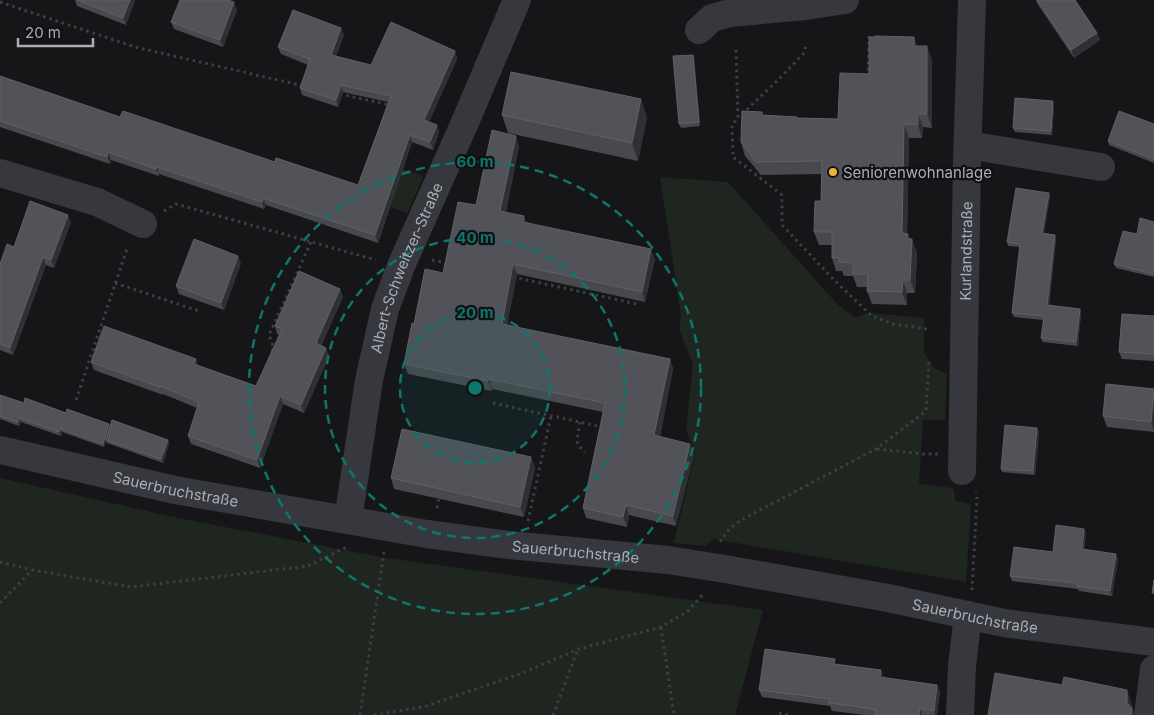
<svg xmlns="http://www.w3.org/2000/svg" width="1154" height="715" font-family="Inter,sans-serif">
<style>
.green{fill:#1e261f}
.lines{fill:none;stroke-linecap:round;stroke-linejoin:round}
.path{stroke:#3d3f44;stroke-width:3;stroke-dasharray:2.5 4;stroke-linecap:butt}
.minor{stroke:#37383d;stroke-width:28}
.wall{fill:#47494d}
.shaded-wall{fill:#2f3033}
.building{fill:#525359;stroke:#5f6168}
.ring{fill:none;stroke:#0f766e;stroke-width:2.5;stroke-dasharray:9 6}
.poi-dot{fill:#f2b134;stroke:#111113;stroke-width:2}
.labels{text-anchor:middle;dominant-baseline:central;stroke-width:4.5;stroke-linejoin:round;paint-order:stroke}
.poi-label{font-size:15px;fill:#a8adb8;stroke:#111113;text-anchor:start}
.street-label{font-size:15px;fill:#a8adb8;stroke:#111113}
.centre{fill:#0f766e;stroke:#111113;stroke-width:2.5}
.ring-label{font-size:15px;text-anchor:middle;font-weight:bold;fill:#0f766e;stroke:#111113;stroke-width:4.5;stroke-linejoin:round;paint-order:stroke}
</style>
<rect width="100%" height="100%" fill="#161618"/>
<g class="green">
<polygon points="402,169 422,175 423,178 407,213 388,206"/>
<polygon points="660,177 728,182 838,305 855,317 869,313 924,318 924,353 934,368 947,374 945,420 923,420 919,484 953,488 956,501 971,504 966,582 713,539 705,546 674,543 695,454 686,429 693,364 679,329 681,315"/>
<polygon points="0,478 169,516 380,557 763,610 735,715 0,715"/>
</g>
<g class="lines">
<g class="path">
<polyline points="0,2 135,47 304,86"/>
<polyline points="736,50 738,118 732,125 733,157 782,195 782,225 835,281 872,316 893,324 927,329"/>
<polyline points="868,77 869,36"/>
<polyline points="340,94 390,105"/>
<polyline points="742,114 779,79 804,53 806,46"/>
<polyline points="164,211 176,204 376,260"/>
<polyline points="432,260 448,263"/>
<polyline points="513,277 637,304"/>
<polyline points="115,283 199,311"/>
<polyline points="272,351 274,348 269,335 311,242"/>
<polyline points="76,400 128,246"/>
<polyline points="493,403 602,427"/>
<polyline points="580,422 577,440 578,445 585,452"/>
<polyline points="877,449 923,454 938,454"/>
<polyline points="437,508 439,498"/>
<polyline points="528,521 551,416"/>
<polyline points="720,542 729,529 743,519 876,449 926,411 929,362"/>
<polyline points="0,562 32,570"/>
<polyline points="972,590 977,498 976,492"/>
<polyline points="0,603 32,570 131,587 308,566 347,547"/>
<polyline points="661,627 674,715"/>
<polyline points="779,713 788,715"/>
<polyline points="360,715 384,552"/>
<polyline points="374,715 423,707 517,675 579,649 661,627 688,611 704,593"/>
<polyline points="553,715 578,649"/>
</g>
<g class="minor">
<polyline points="699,30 712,18 730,13 806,6 845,0"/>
<polyline points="968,145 1101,167"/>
<polyline points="0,173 97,202 143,224"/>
<path id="s1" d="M0 450 175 490 427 534 509 545 668 560 725 569 888 598 1004 623 1154 642"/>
<path id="s2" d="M962 471 967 162 972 0"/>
<path id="s3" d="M348 520 369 380 385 309 401 266 466 120 517 0"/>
<polyline points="960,715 962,666 968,615"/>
<polyline points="1148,715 1154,669"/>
</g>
</g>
<g class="wall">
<polygon points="75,0 135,0 126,25 77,6"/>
<polygon points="1036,0 1075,0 1097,33 1100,40 1074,58 1037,3"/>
<polygon points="237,10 223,47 174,29 171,22"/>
<polygon points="344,35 336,56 371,65 455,51 457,59 429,122 437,125 439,132 433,150 412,142 378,243 266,205 264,209 159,174 159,176 111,160 110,164 0,127 0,76 120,117 275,162 358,185 388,102 343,92 338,107 302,95 300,88 308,65 281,54 278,47"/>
<polygon points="914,37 917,46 932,60 932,128 923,127 922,138 909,138 907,234 908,234 917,253 915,293 907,293 907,305 872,304 867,291 868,287 857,287 853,276 844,276 842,271 836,271 832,258 832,245 819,245 814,232 821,201 822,174 761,175 745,156 741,142 763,115 798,118 838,119 869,74"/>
<polygon points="694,58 700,126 681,128 679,124"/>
<polygon points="1054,105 1052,135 1015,132 1013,128"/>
<polygon points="502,115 647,117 638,161 508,133"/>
<polygon points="1154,124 1154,163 1109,145 1108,141"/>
<polygon points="519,146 506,212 527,223 655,259 645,302 517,274 507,325 670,359 673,369 660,436 694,454 676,526 629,515 627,527 586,518 583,508 603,412 492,389 492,391 408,374 404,364 414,324 443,273 476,205"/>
<polygon points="1049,193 1050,196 1044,233 1055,235 1056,239 1049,306 1080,309 1081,313 1078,346 1043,342 1041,338 1043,320 1014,317 1012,313 1020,247 1008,246 1007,242"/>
<polygon points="71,222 54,268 46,265 13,355 0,350 0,264 14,247"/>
<polygon points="1154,222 1154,277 1116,268 1114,264 1137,234"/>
<polygon points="241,263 224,310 179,294 176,286"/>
<polygon points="340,289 343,297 321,346 329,356 304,413 283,404 260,468 191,444 188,436 197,408 163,394 163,395 152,391 94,370 91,362 196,359 198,366 256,386 280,335 277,334 275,326"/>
<polygon points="1154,316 1154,361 1122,359 1119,352"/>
<polygon points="1154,389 1154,432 1107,427 1103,416"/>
<polygon points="0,395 24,403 66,413 110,426 168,440 169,444 163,463 107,443 106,441 104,447 62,432 61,436 21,422 19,426 0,419"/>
<polygon points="1037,428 1039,432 1035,475 1002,472 1001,469"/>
<polygon points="531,457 535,468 524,517 394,489 391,478"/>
<polygon points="1084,529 1086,534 1084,549 1118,559 1112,596 1079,591 1078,589 1012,581 1010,576 1053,552"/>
<polygon points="837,664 884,677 884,678 937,685 940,692 937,715 865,715 832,711 830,706 762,697 759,690"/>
</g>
<g class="shaded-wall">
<polygon points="130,0 135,0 126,25 123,18"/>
<polygon points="234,2 237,10 223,47 220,40"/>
<polygon points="341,28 344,35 334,62 331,55"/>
<polygon points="1097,33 1100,40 1074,58 1071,50"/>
<polygon points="914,37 919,51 914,46"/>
<polygon points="927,46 932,60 932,128 927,114"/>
<polygon points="455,51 457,59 427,127 424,120"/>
<polygon points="693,55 694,58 700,126 699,122"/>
<polygon points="341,85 343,92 338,107 336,100"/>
<polygon points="641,99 647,117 638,161 632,143"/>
<polygon points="1053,101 1054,105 1052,135 1051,131"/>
<polygon points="918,114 923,127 922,138 918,125"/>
<polygon points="904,124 909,138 907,247 902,233"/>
<polygon points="437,125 439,132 433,150 430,142"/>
<polygon points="410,135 412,142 378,243 375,235"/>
<polygon points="516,136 519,146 504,221 500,211"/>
<polygon points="108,152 111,160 110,164 107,157"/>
<polygon points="157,167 159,174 159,176 156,169"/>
<polygon points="1049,193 1050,196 1043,237 1042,233"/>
<polygon points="263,198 266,205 264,209 262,202"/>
<polygon points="68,215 71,222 54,268 51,260"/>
<polygon points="524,216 528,226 523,222"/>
<polygon points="908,234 912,245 912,239 917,253 915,293 910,280 907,239"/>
<polygon points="1055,235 1056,239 1048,309 1047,305"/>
<polygon points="651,249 655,259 645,302 642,292"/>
<polygon points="238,256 241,263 224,310 221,303"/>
<polygon points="43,257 46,265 13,355 10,348"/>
<polygon points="513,264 517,274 505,334 502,324"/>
<polygon points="903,280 907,293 907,305 902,292"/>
<polygon points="340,289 343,297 318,351 316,343"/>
<polygon points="1080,309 1081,313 1078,346 1076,342"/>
<polygon points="326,348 329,356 304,413 301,405"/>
<polygon points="196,359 199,367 194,364"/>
<polygon points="670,359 673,369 658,445 654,435"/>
<polygon points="489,379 492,389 492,391 488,381"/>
<polygon points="1154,389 1154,431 1151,422"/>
<polygon points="280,396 283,404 260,468 257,460"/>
<polygon points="19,418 21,422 19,426 18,422"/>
<polygon points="109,424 111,427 106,440 106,441 104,447 103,444"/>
<polygon points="62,425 61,429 62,432 61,436 59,432"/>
<polygon points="1037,428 1039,432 1035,475 1033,471"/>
<polygon points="168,440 169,444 163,463 161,459"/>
<polygon points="690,444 694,454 676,526 673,516"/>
<polygon points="531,457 535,468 524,517 520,507"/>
<polygon points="626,505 629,515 627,527 623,517"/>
<polygon points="1084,529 1086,534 1084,554 1082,549"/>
<polygon points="1116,554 1118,559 1112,596 1110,591"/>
<polygon points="881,670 884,677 883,685 880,677"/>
<polygon points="937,685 940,692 937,715 935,715 934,711"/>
<polygon points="1127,690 1133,707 1134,715 1131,715 1127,703"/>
<polygon points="920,708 922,715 919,715"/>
</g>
<g class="building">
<polygon points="77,0 130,0 123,18"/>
<polygon points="180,0 228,0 234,2 220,40 171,22"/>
<polygon points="1037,0 1075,0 1097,33 1071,50"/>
<polygon points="293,10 341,28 331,55 371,65 391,22 455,51 424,120 437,125 430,142 410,135 375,235 263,198 262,202 157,167 156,169 108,152 107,157 0,121 0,76 120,117 123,111 275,162 276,158 358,185 391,96 341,85 336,100 300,88 310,59 278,47"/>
<polygon points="875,36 914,37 914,46 927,46 927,114 918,114 918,125 904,124 902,233 908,234 907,239 912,239 910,280 903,280 902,292 867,291 868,274 853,274 853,263 839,262 839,257 832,258 832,232 814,232 815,201 821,201 822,161 756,162 741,142 742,111 762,112 762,115 797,117 797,118 838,119 840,73 869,74 869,37 875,37"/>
<polygon points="693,55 699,122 679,124 673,56"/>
<polygon points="511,72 641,99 632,143 502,115"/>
<polygon points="1015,98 1053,101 1051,131 1013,128"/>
<polygon points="1119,111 1154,124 1154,159 1108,141"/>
<polygon points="492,130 516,136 500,211 524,216 523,222 651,249 642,292 513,264 502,324 670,359 654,435 690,444 673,516 626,505 623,517 583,508 605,403 489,379 488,381 404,364 412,323 414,324 425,269 443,273 458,202 476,205"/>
<polygon points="1016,188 1049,193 1042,233 1055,235 1047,305 1080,309 1076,342 1041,338 1044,316 1012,313 1020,244 1007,242"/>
<polygon points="30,201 68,215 51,260 43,257 10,348 0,344 0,264 7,244 14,247"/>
<polygon points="1140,218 1154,222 1154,274 1114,264 1123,231 1137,234"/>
<polygon points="194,239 238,256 221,303 176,286"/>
<polygon points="299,271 340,289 316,343 326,348 301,405 280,396 257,460 188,436 199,402 160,386 160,387 149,383 91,362 104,326 196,359 194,364 256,386 282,329 275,326"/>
<polygon points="1122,314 1154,316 1154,354 1119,352"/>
<polygon points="1106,384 1154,389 1151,422 1103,416"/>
<polygon points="0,395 24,403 25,398 66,413 67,409 109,424 103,444 61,429 62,425 59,432 19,418 18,422 0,416"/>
<polygon points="112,420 168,440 161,459 106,440"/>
<polygon points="1005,425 1037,428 1033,471 1001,469"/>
<polygon points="402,429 531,457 520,507 391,478"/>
<polygon points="1056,525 1084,529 1082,549 1116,554 1110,591 1077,586 1077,583 1010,576 1014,547 1053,552"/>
<polygon points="1154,580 1154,593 1152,593"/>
<polygon points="765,649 835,659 834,664 881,670 880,677 937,685 934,711 920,708 919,715 875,715 876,710 853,706 829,703 830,699 759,690"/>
<polygon points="995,673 1062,685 1064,677 1127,690 1127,703 1132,709 1131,715 988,715"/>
</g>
<circle cx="475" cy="388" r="75" fill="#0f766e" fill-opacity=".12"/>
<g class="ring">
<circle cx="475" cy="388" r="75"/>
<circle cx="475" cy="388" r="150"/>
<circle cx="475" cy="388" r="226"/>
</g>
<circle class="poi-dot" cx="833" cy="172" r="5"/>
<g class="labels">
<g class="poi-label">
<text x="843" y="172">Seniorenwohnanlage</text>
</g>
<g class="street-label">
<text stroke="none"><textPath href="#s2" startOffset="220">Kurlandstraße</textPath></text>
<text stroke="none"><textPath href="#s3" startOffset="260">Albert-Schweitzer-Straße</textPath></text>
<text stroke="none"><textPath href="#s1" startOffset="180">Sauerbruchstraße</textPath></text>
<text stroke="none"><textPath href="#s1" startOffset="585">Sauerbruchstraße</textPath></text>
<text stroke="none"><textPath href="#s1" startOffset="990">Sauerbruchstraße</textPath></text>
</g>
</g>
<circle cx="475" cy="388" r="8" class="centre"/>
<g class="ring-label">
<text x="475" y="167">60 m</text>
<text x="475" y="243">40 m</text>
<text x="475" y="318">20 m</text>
</g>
<path d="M18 38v8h75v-8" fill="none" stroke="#a8adb8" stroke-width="2.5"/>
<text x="25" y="38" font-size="15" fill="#a8adb8" stroke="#111113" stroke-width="4" paint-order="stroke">20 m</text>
</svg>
